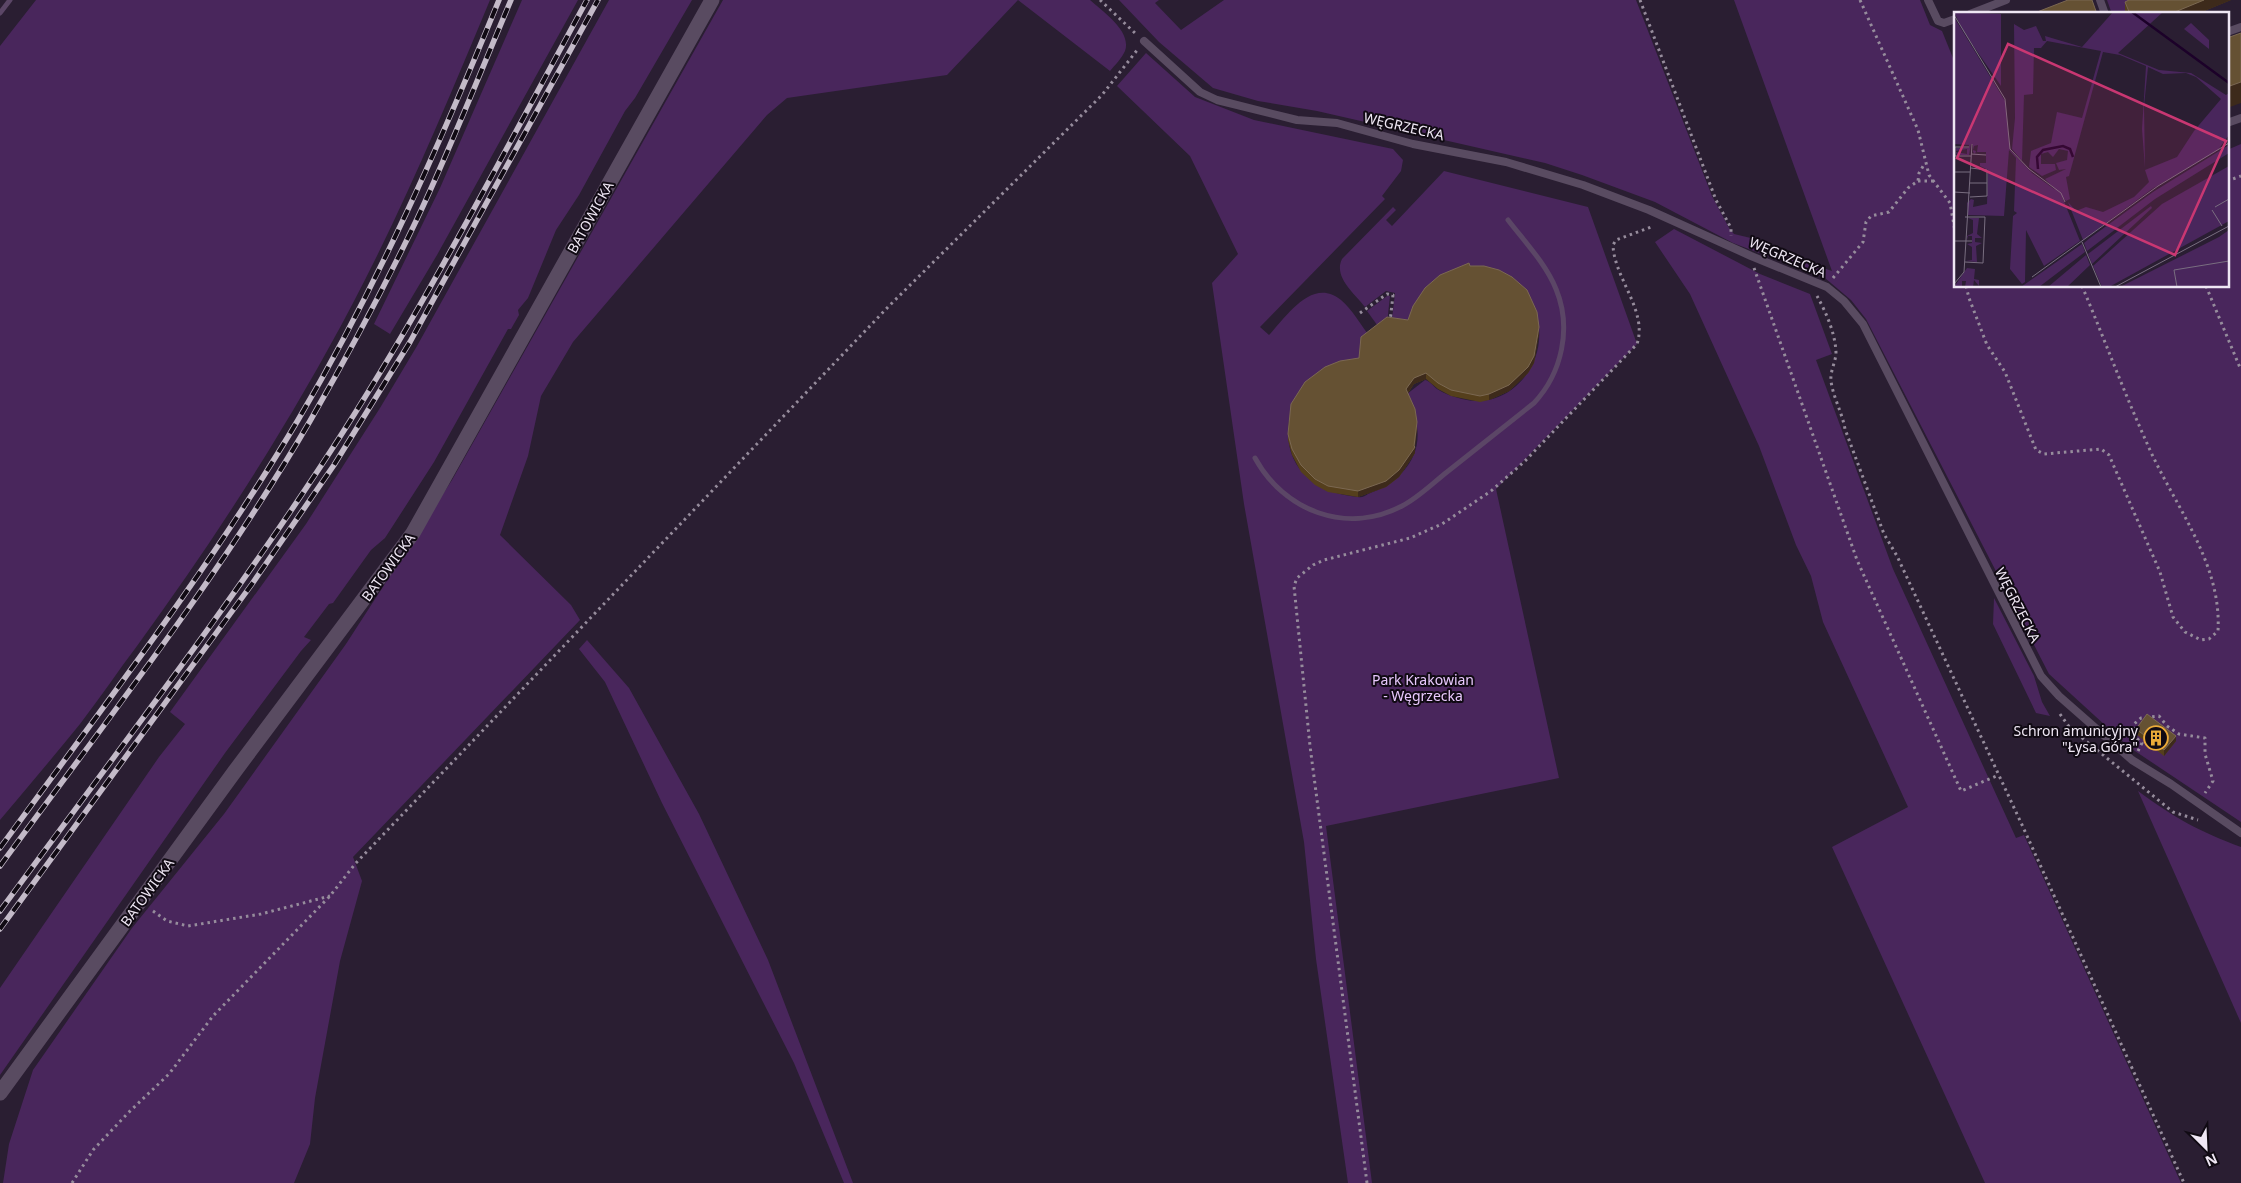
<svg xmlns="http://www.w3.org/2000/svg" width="2241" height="1183" font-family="'Noto Sans',sans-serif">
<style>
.green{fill:#49265c}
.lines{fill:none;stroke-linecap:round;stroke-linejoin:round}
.stream{stroke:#5b4666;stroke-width:5}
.path{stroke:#968c9c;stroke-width:3;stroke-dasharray:2.5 4;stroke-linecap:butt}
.lane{stroke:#594b61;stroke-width:8}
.street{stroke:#594b61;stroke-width:15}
.rail-casing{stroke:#c3bac8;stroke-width:5.5}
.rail{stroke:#100a13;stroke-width:4;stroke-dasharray:11;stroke-linecap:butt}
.wall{fill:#553f1c}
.shaded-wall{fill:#3d2a1b}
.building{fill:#655133;stroke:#7b6852}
.labels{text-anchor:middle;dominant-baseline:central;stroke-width:4;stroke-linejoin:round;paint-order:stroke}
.street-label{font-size:14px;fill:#efe7f4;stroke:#100a13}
.park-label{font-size:14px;fill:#e9c9fe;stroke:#100a13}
.poi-label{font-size:14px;fill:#efe7f4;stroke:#100a13;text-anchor:end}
.inset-river{fill:none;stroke:#1c0129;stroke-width:2.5}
.inset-road{fill:none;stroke:#796e80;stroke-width:1}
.view{fill:#c93772;fill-opacity:0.15;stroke:#c93772;stroke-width:2.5}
.inset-edge{fill:none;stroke:#efe7f4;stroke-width:2.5}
</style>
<rect width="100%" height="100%" fill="#2a1e32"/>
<g class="green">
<path d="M36 0H490C447 103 405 204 353 303 290 423 217 536 137 646 118 671 100 698 80 724 54 756 27 788 0 820V46Z"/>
<polygon points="522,0 578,0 437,255 390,334 374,324 440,188"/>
<polygon points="609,0 692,0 635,98 625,111 579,195 556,230 528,298 518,310 519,315 511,329 508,329 434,462 385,538 371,550 333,603 329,604 304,637 311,640 301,651 225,753 0,1075 0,988 159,757 185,724 170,712 306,524 380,408 417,346"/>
<path d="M723 0H1090C1103 12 1132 31 1125 51 1122 58 1115 65 1110 71L1018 0 947 75 787 98 767 115 573 342 541 396 528 456 500 535 571 605 580 620 353 857 362 881 340 961 315 1098 310 1144 294 1183H3L9 1144 33 1070 132 928 224 814 346 644 452 480Z"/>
<polygon points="1119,0 1159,0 1155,3 1181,30 1224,0 1636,0 1712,196 1729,228 1734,234 1755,239 1780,253 1832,271 1734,0 1920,0 1930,25 1942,31 1955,63 1955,286 2227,286 2227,150 2241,144 2241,822 2129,747 2049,674 1866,319 1851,300 1825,278 1733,243 1655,202 1582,175 1545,163 1317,111 1258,101 1213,88 1159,42"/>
<polygon points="2107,0 2156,0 2122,14 2112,14"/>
<path d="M1146 53 1195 97 1254 120 1393 149 1403 160 1401 171 1382 196 1385 199 1260 327 1269 335C1286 317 1312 276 1341 300 1352 309 1361 325 1370 337L1359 368 1291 411C1278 462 1310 493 1358 497 1362 498 1365 496 1368 494 1397 484 1422 460 1417 427 1415 416 1410 405 1407 394L1425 380C1430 381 1433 386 1437 389 1445 394 1454 397 1462 399 1506 410 1543 371 1539 328L1392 319 1395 293 1386 291 1365 307C1355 294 1333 277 1342 259L1393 207 1396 210 1386 220 1392 226 1444 171 1588 207 1637 344 1496 489 1559 778 1326 826 1372 1183H1348L1316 959 1304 842 1244 504 1212 283 1238 254 1190 156 1117 86Z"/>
<polygon points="1674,229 1760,274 1810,294 1832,354 1816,360 1893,569 2016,838 2024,835 2181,1183 1985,1183 1832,847 1908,807 1823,622 1811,576 1796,545 1759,446 1690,294 1655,242"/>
<polygon points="1387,296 1390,296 1387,324 1380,329 1367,311"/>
<polygon points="1994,598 2034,676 2042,702 2050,716 2036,713 1993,624"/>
<polygon points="587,640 629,688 699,814 768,960 853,1183 844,1183 794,1063 662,803 605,682 579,649"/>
<path d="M2138 791C2173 817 2200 832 2241 847V1023Z"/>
</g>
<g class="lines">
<g class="stream">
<polyline points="0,13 10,0"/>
<path d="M1255 458C1284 511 1346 535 1402 506 1418 498 1433 483 1447 472 1476 449 1505 426 1534 403 1562 373 1572 328 1556 289 1546 264 1525 242 1508 220"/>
</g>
<g class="path">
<polyline points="1100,0 1136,34"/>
<polyline points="1640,0 1716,200 1731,228 1731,236"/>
<polyline points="1860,0 1918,130 1929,175 1950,203 1955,231"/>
<polyline points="1918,181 1934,181"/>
<polyline points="2227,181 2241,176"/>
<polyline points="1754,268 1857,560 1961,791 1999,775"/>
<polyline points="1833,278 1863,242 1866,222 1871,216 1889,212 1908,188 1918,181 1919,173 1925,163"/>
<path d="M1966 286 1969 298 1987 345 2005 372 2036 450 2044 454 2101 449 2109 455 2160 572 2173 617 2185 632 2201 640 2209 639 2218 631C2222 561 2172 503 2146 441 2123 390 2104 338 2082 286"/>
<polyline points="2206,286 2241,370"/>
<path d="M1817 296C1826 312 1836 335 1836 354 1835 363 1830 372 1831 381 1833 397 1842 412 1845 429L1884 534 1897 556 2023 827 2184 1183"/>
<polyline points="1360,313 1387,294 1393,295 1390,322"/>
<polyline points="2060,714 2070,728 2173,812 2198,820"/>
<polyline points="2167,726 2179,734 2205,738 2205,754 2213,781 2205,793"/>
<polyline points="2138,751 2142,743 2134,736 2134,724 2141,718 2159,716 2167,726"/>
<polyline points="153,911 167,921 188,926 261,914 330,896"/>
<polyline points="72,1183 93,1150 128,1113 169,1074 213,1016 330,896 355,864 889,306 1102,95 1138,49"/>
<path d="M1367 1183 1310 746 1294 586 1297 578 1313 565 1324 560 1410 538 1442 524 1491 491 1525 461 1637 344C1648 311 1614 278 1613 245L1616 240 1654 226"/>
</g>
<g class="lane">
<polyline points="1928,0 1938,21 1944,23 1955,19"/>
<polyline points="2100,0 2105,14"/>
<polyline points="1970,14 2006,0"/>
<polyline points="2227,32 2241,27"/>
<polyline points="1144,41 1200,92 1217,100 1297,120 1337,123 1413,144 1506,162 1583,185 1649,210 1751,256 1827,287 1844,301 1863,324 2041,676 2059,696 2132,760 2171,784 2241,833"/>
<polyline points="2227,123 2241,118"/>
</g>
<polyline class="street" points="0,1093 235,771 413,533 712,0"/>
<g class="rail-casing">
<g id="rail">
<path d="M0 848C102 708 209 570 298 420 377 286 440 144 499 0"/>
<path d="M0 866C107 720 219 577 310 421 348 355 384 288 417 219 451 147 480 73 511 0"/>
<path d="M0 911C116 753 237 597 343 432 432 293 508 145 587 0"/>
<polyline points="0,929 252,584 334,465 410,342 598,0"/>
</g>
</g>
<use href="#rail" class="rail"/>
</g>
<g class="wall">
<polygon points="2231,0 2197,14 2125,14 2125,2"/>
<polygon points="1470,266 1539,333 1534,363 1528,373 1509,391 1489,400 1480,402 1451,396 1438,389 1426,379 1414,384 1408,393 1417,428 1415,446 1415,453 1399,477 1386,487 1358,497 1328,492 1315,485 1301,472 1292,455 1288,440 1288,434 1359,358 1408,320"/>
<polygon points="2136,729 2176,741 2164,756 2136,734"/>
</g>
<g class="shaded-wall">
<polygon points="2204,0 2231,0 2197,14 2170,14"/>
<polygon points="2241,82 2241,103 2227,108 2227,87"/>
<polygon points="1539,327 1539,333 1534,363 1528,373 1509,391 1489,400 1489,394"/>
<polygon points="1426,373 1426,379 1414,384 1406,395 1406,389 1414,378"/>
<polygon points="1417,422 1414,449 1415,447 1415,453 1399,477 1386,487 1358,497 1358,491"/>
<polygon points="2176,736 2176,741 2164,756 2164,750"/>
</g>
<g class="building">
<polygon points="2068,0 2092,0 2097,14 2032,14"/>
<polygon points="2129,0 2204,0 2170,14 2130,14 2125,2"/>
<polygon points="2241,33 2241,82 2227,87 2227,38"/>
<polygon points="1469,263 1470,266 1484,266 1499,270 1512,277 1527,290 1537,312 1539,327 1534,356 1528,367 1509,385 1489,394 1480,396 1451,390 1438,383 1426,373 1414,378 1406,389 1415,409 1417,422 1414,446 1415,447 1399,470 1386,481 1358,491 1328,486 1315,479 1301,465 1292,449 1288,434 1291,404 1305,382 1325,367 1340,361 1359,358 1361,337 1387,317 1408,320 1413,306 1425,288 1440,275"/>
<polygon points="2147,714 2176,736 2164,750 2136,729"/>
</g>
<defs>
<g id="building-ring" transform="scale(1.25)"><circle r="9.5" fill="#100a13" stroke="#ebaa39" stroke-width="1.5"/><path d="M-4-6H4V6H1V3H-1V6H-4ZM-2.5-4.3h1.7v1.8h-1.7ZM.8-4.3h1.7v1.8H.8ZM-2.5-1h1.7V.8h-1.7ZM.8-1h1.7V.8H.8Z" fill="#ebaa39"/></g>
</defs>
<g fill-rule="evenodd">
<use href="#building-ring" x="2156" y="738"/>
</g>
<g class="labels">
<g class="street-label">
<text transform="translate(1404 126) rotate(13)">WĘGRZECKA</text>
<text transform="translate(590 217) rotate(-61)">BATOWICKA</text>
<text transform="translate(1788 257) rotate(23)">WĘGRZECKA</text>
<text transform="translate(388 567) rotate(-54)">BATOWICKA</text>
<text transform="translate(2018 605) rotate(63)">WĘGRZECKA</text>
<text transform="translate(147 892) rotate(-54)">BATOWICKA</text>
</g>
<g class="park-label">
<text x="1423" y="679">Park Krakowian<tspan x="1423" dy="16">- Węgrzecka</tspan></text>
</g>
<g class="poi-label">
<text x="2138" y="730">Schron amunicyjny<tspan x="2138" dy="16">"Łysa Góra"</tspan></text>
</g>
</g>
<g transform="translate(1954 12)">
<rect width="275" height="275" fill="#2a1e32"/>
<path d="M0 0 47 2V74L9 19ZM159 0H209L164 41 205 58 237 61 272 83 275 81V123L264 138 198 177 129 228 114 190 122 199 132 195 149 200 180 185 195 170 191 158 223 145 240 119 267 87 242 65 232 61 209 62 194 55 190 94 191 156 188 117 192 54 166 43 149 40 115 164 112 165 116 187 112 189 91 167 112 157 105 158 102 151 113 148 114 139 105 137 99 145 94 140 87 142V152H101L102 158 88 164 75 155 77 139 97 131 103 100 128 106 147 39 93 29 87 36H80L79 82 70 83 68 149 58 137 61 106 60 12 70 18 82 14 89 29H92L91 24 128 35ZM0 5 51 89 56 138 78 161 107 182 126 229 90 254 72 218 71 270 68 272 56 257 59 204 63 201 60 199 62 146 55 138 50 204 14 203 13 191 17 187 20 188 19 195 33 192 34 158 26 154V151H32V140H23L24 133 20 134 19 138 22 139 21 142 19 140V133L17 132 15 143H3L2 140 13 142V137L2 139V136H15V133L1 132 0 145ZM237 11 255 28V37L230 17ZM275 133V141L201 187 133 239 130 231 136 226 199 180ZM275 154V209L155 275H148L139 254 208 192ZM197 194 198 196 138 252 134 242ZM14 206H25L23 222 28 226H21V230L28 231 22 234 23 250 12 249 18 248V235L13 232 18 231V224H14L13 228V224L19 221V208ZM275 218V275H166L265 225ZM128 232 131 240 85 275H67ZM132 243 136 253 113 275H94ZM13 256 21 257 20 267 25 268V274L20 268 19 275H11L12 269H8V275H0Z" fill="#49265c"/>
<path class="inset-river" d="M178 0 275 71M84 157 83 145 89 138 109 134 116 137 119 145"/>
<path class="inset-road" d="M0 3 51 87 56 137 75 157 107 181 111 190M15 135H1V144H17M17 142 32 143M0 160H16M16 171H33M0 180 16 181M16 185 33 184V158L17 156M261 195 275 187M258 198 268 214M0 229H18M128 230 147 275M11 250 29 251 31 205H11M78 265 204 174 275 131M0 272 10 260 18 132M161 275 275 214M223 275 220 258 275 249"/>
<path class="view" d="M54 32 272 129 221 243 3 146Z"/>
<rect width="275" height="275" class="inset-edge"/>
</g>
<g transform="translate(2206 1148) rotate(156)" stroke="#100a13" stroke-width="4" paint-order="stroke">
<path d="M0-4L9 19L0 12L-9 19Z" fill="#efe7f4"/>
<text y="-8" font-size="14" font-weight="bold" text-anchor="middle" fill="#efe7f4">N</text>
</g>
</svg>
